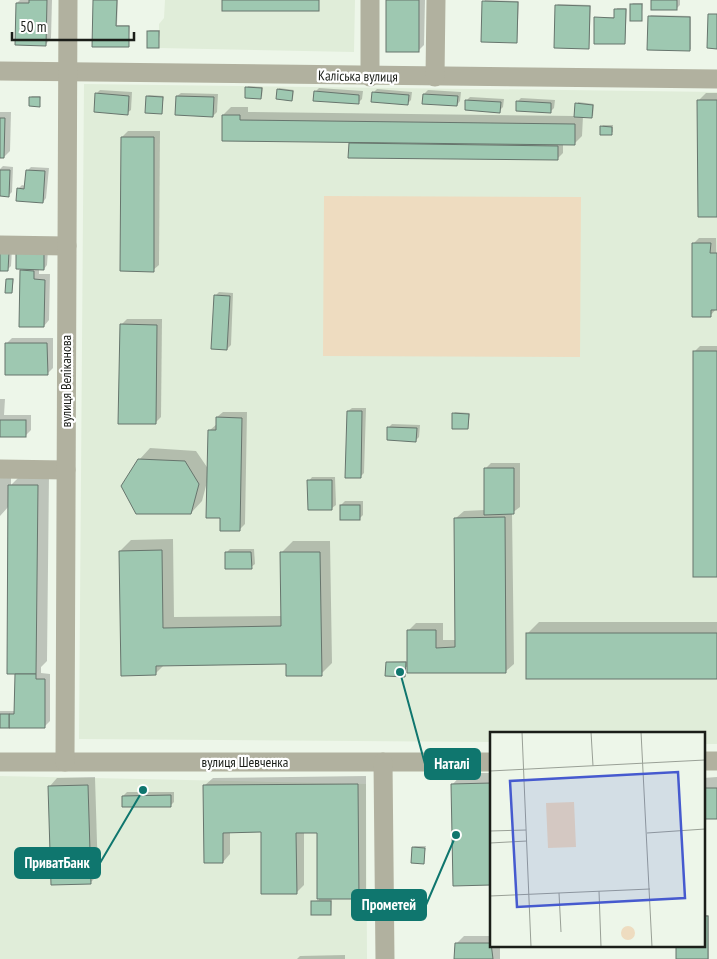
<svg xmlns="http://www.w3.org/2000/svg" width="717" height="959" font-family="'PT Sans Narrow',sans-serif">
<style>
.built{fill:#e0edd9}
.green{fill:#eedcc0}
.shadow{fill:#0003}
.building{fill:#9ec8b1;stroke:#67756d}
.lines{fill:none;stroke-linecap:round;stroke-linejoin:round}
.minor{stroke:#b1b19f;stroke-width:19}
.labels{text-anchor:middle;dominant-baseline:central;stroke-width:4.5;stroke-linejoin:round;paint-order:stroke}
.street-label{font-size:14px;fill:#1b1e19;stroke:#fff}
.inset-road{fill:none;stroke:#99a096;stroke-width:1}
.view{fill:#465acf;fill-opacity:0.15;stroke:#465acf;stroke-width:2.5}
.inset-edge{fill:none;stroke:#1b1e19;stroke-width:2.5}
.leader{fill:none;stroke:#0f766e;stroke-width:2}
.callout-dot{fill:#0f766e;stroke:#fff;stroke-width:2}
.callout{fill:#0f766e;stroke:#0f766e;stroke-width:2}
.callout-label{font-size:15px;text-anchor:middle;font-weight:bold;fill:#fff}
</style>
<rect width="100%" height="100%" fill="#edf6e9"/>
<g class="built">
<polygon points="165,0 355,0 354,52 159,48 159,24 164,18"/>
<polygon points="84,84 717,92 717,744 703,744 703,733 491,733 491,742 79,739"/>
<polygon points="0,776 366,784 367,959 0,959"/>
</g>
<polygon class="green" points="324,196 581,197 580,357 323,356"/>
<g class="shadow">
<polygon points="20,0 52,0 51,38 46,44 17,3"/>
<polygon points="94,0 118,0 117,25 130,25 128,46"/>
<polygon points="387,0 425,0 424,45 418,51"/>
<polygon points="485,0 519,1 517,42 484,2"/>
<polygon points="652,0 680,0 680,5 676,9"/>
<polygon points="633,3 643,3 641,20 632,4"/>
<polygon points="558,4 591,5 589,47 557,5"/>
<polygon points="617,8 627,8 625,43 596,18 615,17"/>
<polygon points="651,15 691,16 691,49 689,50 649,17"/>
<polygon points="150,30 160,30 158,47 148,31"/>
<polygon points="248,86 263,87 262,96 260,97 247,88"/>
<polygon points="279,88 294,90 293,98 292,100 278,90"/>
<polygon points="319,88 363,91 362,99 358,103 315,92"/>
<polygon points="377,89 412,92 411,100 407,104 373,93"/>
<polygon points="100,90 132,92 131,110 127,113 96,94"/>
<polygon points="428,90 461,92 460,101 457,105 424,94"/>
<polygon points="181,93 218,94 217,112 213,116 177,96"/>
<polygon points="706,93 717,93 717,216 698,101"/>
<polygon points="149,95 164,96 161,113 147,96"/>
<polygon points="32,96 41,96 39,106 31,97"/>
<polygon points="470,97 504,99 503,107 499,111 467,100"/>
<polygon points="521,98 555,100 554,108 550,112 518,101"/>
<polygon points="578,102 594,104 593,116 583,116 582,136 574,144 563,144 563,153 557,159 350,144 352,142 223,140 223,115 231,107 248,107 248,112 575,116"/>
<polygon points="0,112 11,112 10,151 4,157 0,157"/>
<polygon points="603,125 613,125 613,132 611,133 601,127"/>
<polygon points="128,131 160,131 159,265 153,270 122,137"/>
<polygon points="3,166 13,167 12,192 8,196 0,195 0,169"/>
<polygon points="31,167 49,168 46,198 43,202 18,189 22,185 26,186 27,171"/>
<polygon points="699,238 716,238 717,308 710,316 693,244"/>
<polygon points="12,249 11,266 7,270 0,270"/>
<polygon points="48,250 47,265 44,269 39,269 39,274 50,274 49,320 44,326 21,271"/>
<polygon points="8,278 14,278 12,292 7,279"/>
<polygon points="219,292 233,293 231,345 227,349 215,296"/>
<polygon points="127,319 162,319 161,417 155,423 121,325"/>
<polygon points="12,338 53,338 53,368 47,374 6,344"/>
<polygon points="700,346 717,346 717,576 694,352"/>
<polygon points="0,399 5,399 4,415 31,415 31,430 25,436 0,435"/>
<polygon points="352,408 366,408 364,473 360,477 348,411"/>
<polygon points="223,412 247,412 245,524 239,530 222,517 207,482 202,501 191,513 139,460 150,448 196,451 209,470 210,430 217,424 217,417"/>
<polygon points="455,412 470,413 468,428 453,414"/>
<polygon points="392,424 420,425 419,437 416,440 389,427"/>
<polygon points="491,463 520,463 520,507 512,513 514,664 506,671 406,667 404,675 387,662 408,661 408,631 416,623 443,623 443,640 457,640 456,518 464,511 485,510 485,469"/>
<polygon points="0,475 11,475 11,485 21,475 49,475 47,661 41,667 41,673 50,674 50,721 44,727 0,727 0,711 14,711 16,672 9,506 0,516"/>
<polygon points="312,477 335,477 336,505 332,508 309,481"/>
<polygon points="345,501 363,501 363,515 359,519 341,505"/>
<polygon points="173,539 174,617 283,616 281,553 293,541 330,541 332,663 321,674 287,662 165,664 155,674 120,551 131,540"/>
<polygon points="230,549 254,549 255,564 251,567 226,553"/>
<polygon points="539,622 717,622 717,678 528,633"/>
<polygon points="463,773 491,773 491,884 452,785"/>
<polygon points="366,776 366,890 359,898 332,898 331,913 312,902 319,900 318,832 304,832 304,885 296,893 262,831 230,831 230,854 223,862 205,785 213,778"/>
<polygon points="95,777 98,875 90,883 50,786 57,778"/>
<polygon points="717,777 717,818 703,818 703,778"/>
<polygon points="127,792 174,792 174,802 170,806 123,796"/>
<polygon points="415,846 426,846 423,863 413,847"/>
<polygon points="703,915 709,915 709,959 678,959 703,945"/>
<polygon points="464,936 491,936 491,945 500,945 500,959 456,959 456,944"/>
<polygon points="345,955 345,959 297,959 300,956"/>
</g>
<g class="building">
<polygon points="29,0 47,0 46,46 15,45 16,3 29,3"/>
<polygon points="93,0 117,0 116,26 129,26 129,47 92,47"/>
<rect x="222" y="0" width="97" height="11"/>
<rect x="386" y="0" width="33" height="52"/>
<rect x="651" y="0" width="26" height="10"/>
<polygon points="482,1 518,2 517,43 481,42"/>
<rect x="630" y="4" width="12" height="17"/>
<polygon points="555,5 590,6 589,49 554,48"/>
<polygon points="614,9 626,9 625,44 594,44 594,17 614,18"/>
<polygon points="708,14 717,14 717,49 707,48"/>
<polygon points="648,16 690,17 690,51 647,50"/>
<rect x="147" y="31" width="12" height="17"/>
<polygon points="245,87 262,88 261,99 245,98"/>
<polygon points="277,89 293,91 292,101 276,99"/>
<polygon points="314,91 359,95 359,104 313,101"/>
<polygon points="372,92 409,95 408,105 371,102"/>
<polygon points="95,93 129,96 128,115 94,112"/>
<polygon points="423,94 458,96 457,106 422,104"/>
<polygon points="146,96 163,97 162,114 145,113"/>
<polygon points="176,96 214,97 213,117 175,115"/>
<polygon points="29,97 40,97 40,107 29,106"/>
<polygon points="465,100 501,102 500,113 465,110"/>
<polygon points="697,100 717,100 717,217 698,217"/>
<polygon points="516,101 551,103 551,113 516,111"/>
<polygon points="575,103 593,105 592,118 574,117"/>
<polygon points="222,115 240,115 240,120 575,124 575,145 222,141"/>
<polygon points="0,118 5,118 4,158 0,158"/>
<polygon points="600,126 612,127 612,135 600,135"/>
<polygon points="121,137 154,137 154,272 120,271"/>
<polygon points="349,143 558,146 558,160 348,158"/>
<polygon points="0,170 10,170 9,197 0,196"/>
<polygon points="26,170 45,171 43,203 16,201 17,188 24,189"/>
<polygon points="692,243 711,243 710,253 717,253 717,310 711,310 711,317 692,317"/>
<polygon points="0,252 9,252 8,271 0,271"/>
<polygon points="16,253 44,253 44,270 16,269"/>
<polygon points="20,270 34,271 34,279 45,280 44,327 19,327"/>
<polygon points="6,279 13,279 12,293 5,293"/>
<polygon points="214,295 230,296 227,350 211,349"/>
<polygon points="120,324 157,325 156,424 118,424"/>
<polygon points="5,343 47,343 48,375 5,375"/>
<rect x="693" y="351" width="24" height="226"/>
<polygon points="347,411 362,411 361,478 345,478"/>
<polygon points="452,413 469,414 468,429 452,429"/>
<polygon points="216,417 242,418 240,531 220,531 220,518 206,518 208,430 216,430"/>
<rect x="0" y="420" width="26" height="17"/>
<polygon points="387,427 417,428 416,442 387,440"/>
<polygon points="138,459 185,461 199,484 191,514 136,514 121,486"/>
<polygon points="484,468 514,468 514,514 484,515"/>
<polygon points="307,480 332,480 332,510 308,510"/>
<polygon points="8,485 38,485 36,674 7,674"/>
<rect x="340" y="505" width="20" height="15"/>
<polygon points="505,517 506,673 407,673 407,630 436,630 436,648 455,647 454,518"/>
<polygon points="162,550 163,628 281,626 280,552 320,552 322,676 286,676 286,664 156,666 156,675 121,676 119,551"/>
<polygon points="225,552 251,552 252,569 225,569"/>
<rect x="526" y="633" width="191" height="46"/>
<polygon points="386,662 406,662 405,677 385,676"/>
<polygon points="15,674 36,674 36,679 45,679 45,728 9,728 9,714 14,714"/>
<rect x="0" y="714" width="9" height="14"/>
<polygon points="491,783 491,885 453,886 451,784"/>
<polygon points="358,784 359,899 317,899 317,833 296,833 297,894 261,894 261,832 223,833 223,863 204,863 203,785"/>
<polygon points="88,785 91,884 51,885 48,786"/>
<rect x="703" y="788" width="14" height="31"/>
<polygon points="171,795 171,807 122,807 122,796"/>
<polygon points="412,847 425,848 424,864 411,863"/>
<rect x="311" y="901" width="20" height="14"/>
<polygon points="703,916 708,916 708,959 676,959 676,945 703,945"/>
<polygon points="455,943 491,943 493,959 454,959"/>
</g>
<g class="lines">
<g class="minor">
<polyline points="0,71 717,79"/>
<polyline points="370,77 370,0"/>
<polyline points="435,77 436,0"/>
<polyline points="0,245 67,246"/>
<polyline points="0,469 66,470"/>
<polyline points="703,761 717,761"/>
<polyline points="0,762 491,762"/>
<polyline points="65,762 68,0"/>
<polyline points="383,762 385,959"/>
</g>
</g>
<g class="labels">
<g class="street-label">
<text transform="translate(358 76) rotate(1)">Каліська вулиця</text>
<text transform="translate(66 381) rotate(-90)">вулиця Веліканова</text>
<text x="245" y="762">вулиця Шевченка</text>
</g>
</g>
<g transform="translate(490 732)">
<rect width="215" height="215" fill="#edf6e9"/>
<path d="M84 70 86 115 58 116 56 71ZM131 201a7 7 0 1 1 14 0a7 7 0 1 1-14 0Z" fill="#eedcc0"/>
<path class="inset-road" d="M32 0 41 215M101 0 103 34M151 0 162 215M0 39 215 28M0 99 36 98M157 101 215 97M0 111 37 109M109 159 111 215M69 161 71 200M0 164 160 157"/>
<path class="view" d="M188 40 195 166 27 175 20 49Z"/>
<rect width="215" height="215" class="inset-edge"/>
</g>
<path class="leader" d="M400 672L425 764M143 790L100 863M456 835L426 905"/>
<g class="callout-dot">
<circle cx="400" cy="672" r="5"/>
<circle cx="143" cy="790" r="5"/>
<circle cx="456" cy="835" r="5"/>
</g>
<g class="callout">
<rect x="425" y="749" width="55" height="30" rx="5"/>
<rect x="15" y="848" width="85" height="30" rx="5"/>
<rect x="352" y="890" width="74" height="30" rx="5"/>
</g>
<g class="callout-label">
<text x="452" y="769">Наталі</text>
<text x="57" y="868">ПриватБанк</text>
<text x="389" y="910">Прометей</text>
</g>
<path d="M12 32v8h122v-8" fill="none" stroke="#1b1e19" stroke-width="2.5"/>
<text x="20" y="32" font-size="15" fill="#1b1e19" stroke="#ffffff" stroke-width="4" paint-order="stroke">50 m</text>
</svg>
